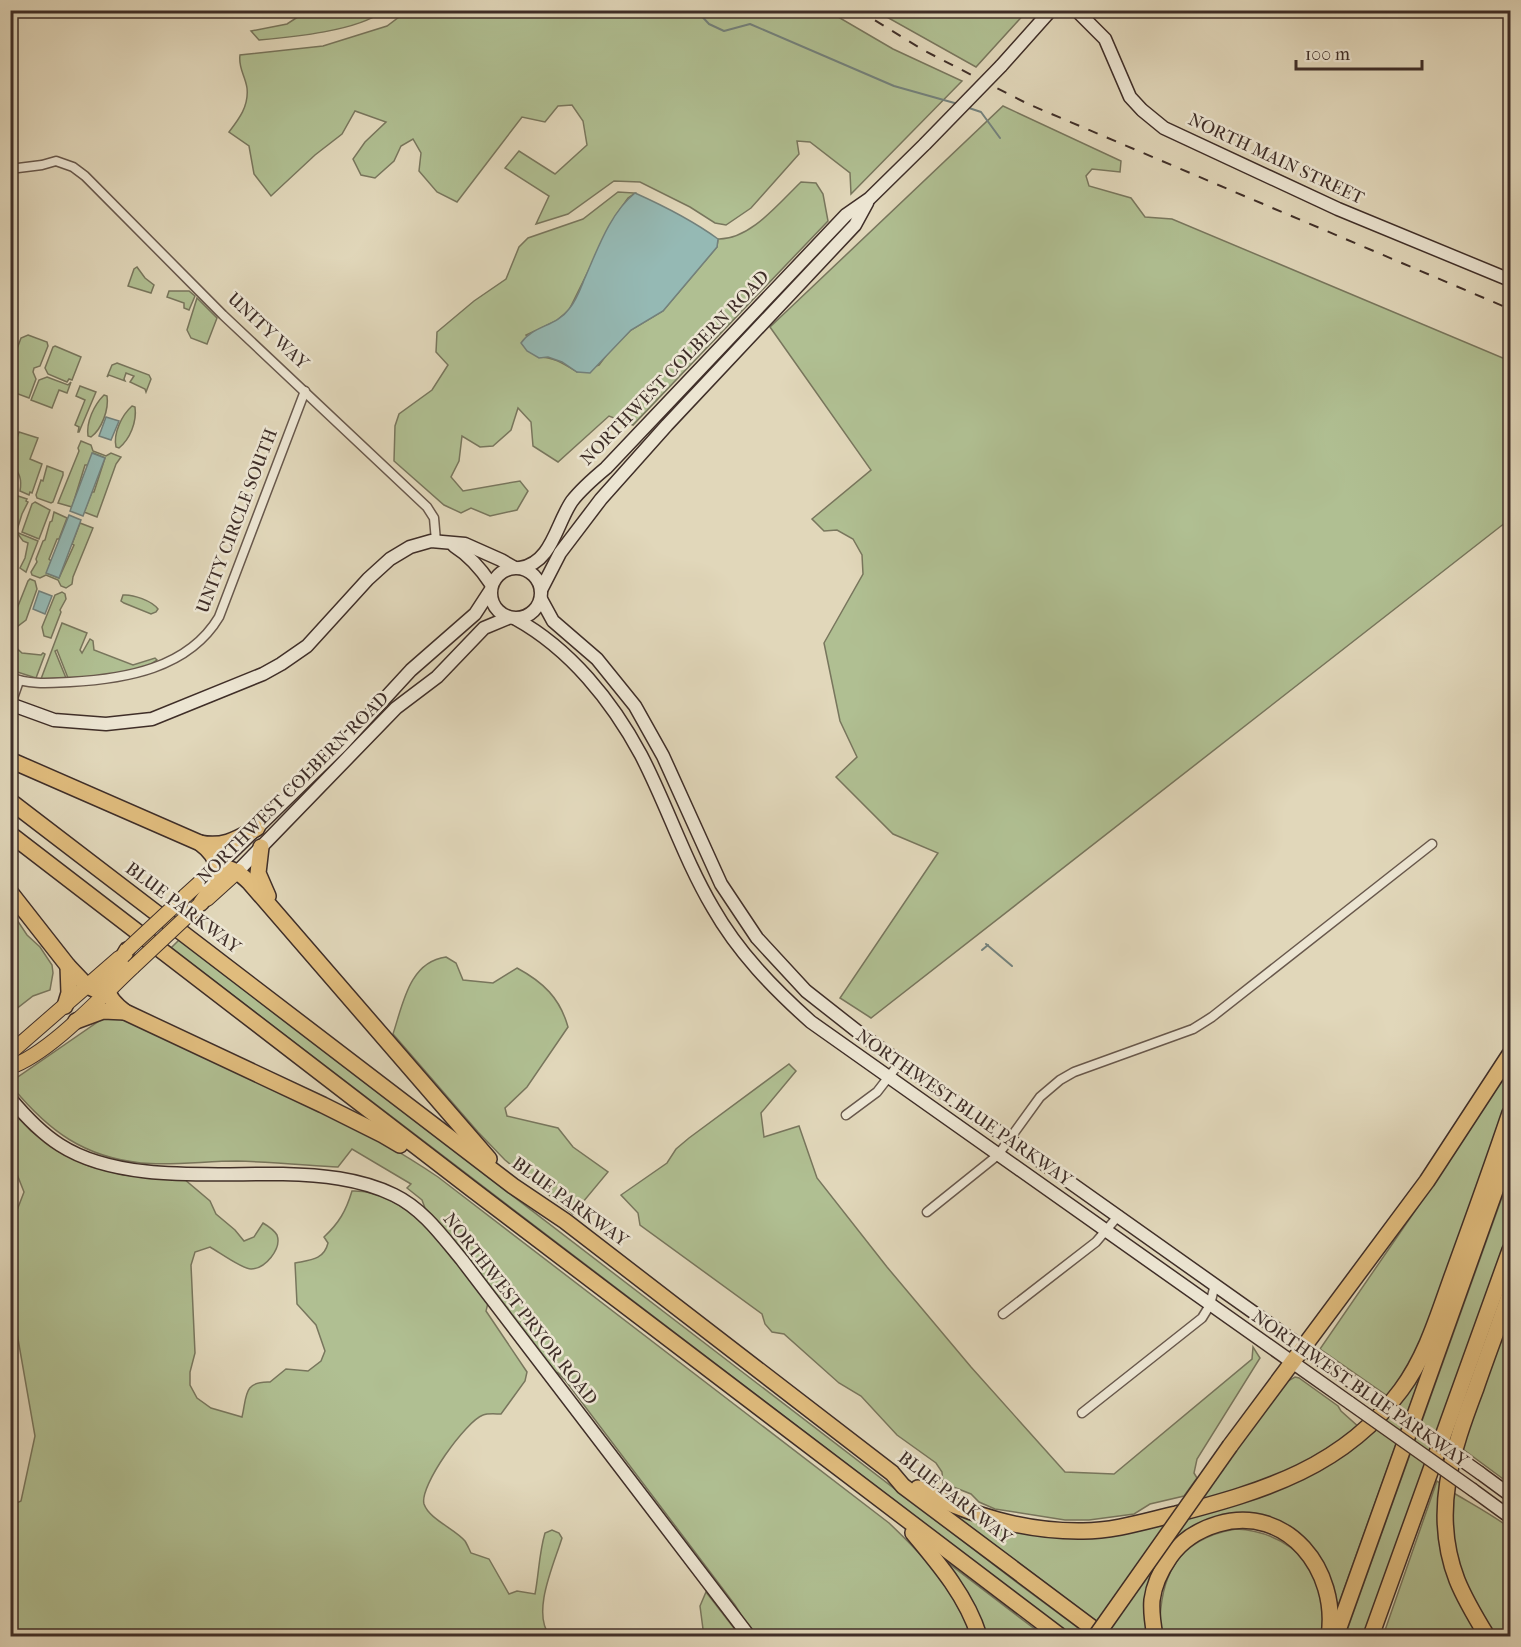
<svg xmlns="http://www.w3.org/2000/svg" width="1521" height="1647" font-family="'IM FELL French Canon',serif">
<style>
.green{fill:#b0bf92;stroke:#78765d;stroke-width:1.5}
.water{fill:#95b9b4;stroke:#73817c;stroke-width:1.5}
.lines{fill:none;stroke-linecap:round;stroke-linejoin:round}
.stream{stroke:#73817c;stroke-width:2}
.street-casing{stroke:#68584c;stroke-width:11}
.secondary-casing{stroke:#3f2e28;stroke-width:15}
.primary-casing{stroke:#3f2e28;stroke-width:16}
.highway-casing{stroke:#3f2e28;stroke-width:18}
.street{stroke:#ece5d2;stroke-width:8}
.secondary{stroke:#ece5d2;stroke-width:12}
.primary{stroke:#e0bc7d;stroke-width:14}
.highway{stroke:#e0bc7d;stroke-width:15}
.rail{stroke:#3f2e28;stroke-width:2;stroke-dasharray:10 10;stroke-linecap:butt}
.secondary-bridge-casing{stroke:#3f2e28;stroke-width:15;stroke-linecap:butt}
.primary-bridge-casing{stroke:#3f2e28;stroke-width:16;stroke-linecap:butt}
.highway-bridge-casing{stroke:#3f2e28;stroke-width:18;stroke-linecap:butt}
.secondary-bridge{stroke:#ece5d2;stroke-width:12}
.primary-bridge{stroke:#e0bc7d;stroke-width:14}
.highway-bridge{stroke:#e0bc7d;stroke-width:15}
.labels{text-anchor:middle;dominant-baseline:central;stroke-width:5;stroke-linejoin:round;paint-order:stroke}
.street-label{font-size:18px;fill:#3f2e28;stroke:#ece5d2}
</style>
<rect width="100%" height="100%" fill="#e1d7ba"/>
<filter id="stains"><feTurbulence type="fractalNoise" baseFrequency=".00333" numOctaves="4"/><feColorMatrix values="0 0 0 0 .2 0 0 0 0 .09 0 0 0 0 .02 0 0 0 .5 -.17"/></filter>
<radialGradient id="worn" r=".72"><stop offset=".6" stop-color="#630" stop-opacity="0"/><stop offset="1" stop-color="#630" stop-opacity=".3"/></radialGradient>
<g class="green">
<path d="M307 11V10L383 11C358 31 292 37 259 40L251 31 287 24Z"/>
<path d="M407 11H828L893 49 962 81 851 194 850 173 810 142 797 141 799 154 751 208 726 225 715 223 690 207 640 182 614 181 568 214 536 224 549 196 505 168 519 151 555 174 587 145 583 121 572 105 558 106 545 122 522 117 457 202 437 192 419 171 421 153 413 139 401 146 394 161 375 178 361 175 353 159 365 142 386 122 355 111 342 134 315 155 271 196 254 174 249 146 229 132C239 119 249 106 247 88 245 75 238 68 240 55L323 46 387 26Z"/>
<polygon points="876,11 1027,11 976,67"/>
<polygon points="1003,106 1121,161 1120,172 1092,169 1086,176 1089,186 1131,198 1145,217 1172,219 1510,361 1510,519 871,1018 840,998 938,853 893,834 836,777 857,757 840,721 824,643 863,574 862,555 853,539 837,530 824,531 812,519 871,470 770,327"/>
<path d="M801 182 816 183 823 194 828 221 633 425 609 416 558 462 533 446 531 422 518 408 511 430 493 446 480 447 462 436 459 461 451 477 463 491 520 481 528 491 517 510 490 516 471 508 461 513 444 505 394 461 395 426 399 414 432 390 448 365 436 352 437 332 474 301 506 279 519 247 528 238 583 219 618 192 635 193 628 198 616 215 569 310 556 321 526 335 539 357C554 357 564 364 577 372L599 365 611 349 631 330 663 311 717 247 718 239C750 240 779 203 801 182Z"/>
<polygon points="137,267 145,278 154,285 151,293 128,286 134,269"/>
<polygon points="169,291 189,291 195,296 189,310 184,308 184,303 167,297"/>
<polygon points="197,298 217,318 207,344 191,338 187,330"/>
<polygon points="28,335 47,342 48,346 40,366 34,368 33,372 36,379 29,398 10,391 11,365 21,338"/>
<polygon points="55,346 81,357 72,380 69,379 67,382 48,374 45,368 53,347"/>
<polygon points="117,363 149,375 151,379 146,392 145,389 130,382 134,376 126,373 124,379 125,381 109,375 107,377 112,365"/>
<polygon points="47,377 68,385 71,382 67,393 59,390 52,408 31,400 39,380"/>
<polygon points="80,386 96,392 79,432 78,432 79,427 75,425 85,400 76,396"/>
<path d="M104 395 107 396C109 409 102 429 91 437L88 436C86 422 94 405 104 395Z"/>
<path d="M132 406 135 407C137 422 130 439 119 448L116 447C113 433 122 415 132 406Z"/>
<path d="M19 432 38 438 30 459 42 464 32 493 30 492 29 495 20 491C22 480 20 472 11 464V456Z"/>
<polygon points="81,441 91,445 93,451 106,456 111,453 121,457 116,464 97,517 84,512 92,492 94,492 105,458 93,453 88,465 85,465 72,507 58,503 79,451 78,448"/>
<polygon points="47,466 63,472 63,475 53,502 51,503 37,498 36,495 41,480 43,481"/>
<polygon points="18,496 27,499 26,501 28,502 22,514 17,530 11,528 10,505 15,502"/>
<polygon points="35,502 50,510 39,539 22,532 32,504"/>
<polygon points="54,512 67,518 59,539 57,539 49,559 51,561 47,573 59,578 74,545 72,544 80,523 93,528 73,577 72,584 66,588 61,586 58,580 46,575 40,578 32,575 31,572 37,562 36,559 43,541 45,540 50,522 52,521"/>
<polygon points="11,530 38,541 26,572 20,568 25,558 28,543 23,541 18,534 11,536"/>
<polygon points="30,579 35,581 37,589 26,620 18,626 15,624 14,616 28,581"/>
<polygon points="62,592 65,594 66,599 60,610 61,612 51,638 44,636 42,627 55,595"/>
<path d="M123 595C133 594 152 601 158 609L156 612 151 614 124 603 121 601Z"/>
<path d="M62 623 87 633 80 650 82 653 90 639 93 641 94 650 133 665 155 658 157 660C137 676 93 676 68 678L57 650 55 651 66 678 41 679Z"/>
<polygon points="11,643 22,653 41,655 43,653 45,654 36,678 11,670"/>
<polygon points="11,911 27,935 40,947 52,965 53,973 50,990 33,996 11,1013"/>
<polygon points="179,940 1011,1578 1089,1636 1072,1636 171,948"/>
<path d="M446 957 456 963 463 980 493 983 517 968C543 982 560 998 568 1027L527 1087 505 1108 507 1116 558 1128 573 1147 608 1172 573 1214 505 1160 478 1132 393 1034C403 1004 409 962 446 957Z"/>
<path d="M117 1016C225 1066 339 1110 438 1177L889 1523C927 1559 951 1586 972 1636H754L735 1605 565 1380 558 1373 550 1370 477 1269 425 1208 422 1200 407 1188 411 1184 352 1149 338 1167C305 1165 271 1162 237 1161 206 1161 172 1166 141 1163 84 1157 49 1131 14 1089L15 1079 102 1019Z"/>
<polygon points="1510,1060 1510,1093 1420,1346 1389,1397 1320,1349 1417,1208"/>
<polygon points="789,1064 796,1071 761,1113 764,1137 799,1126 817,1178 887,1267 971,1367 1065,1472 1114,1474 1252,1359 1253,1347 1260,1358 1197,1459 1194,1473 1197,1478 1184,1496 1150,1504 1134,1514 1089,1520 1065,1520 995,1509 979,1502 971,1494 943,1483 942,1472 936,1463 897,1435 861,1396 839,1383 784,1334 772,1332 765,1324 762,1314 640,1225 638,1213 621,1195 667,1163 676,1149 689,1138"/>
<path d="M11 1110 31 1131 63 1154 89 1166 124 1175 184 1179 210 1201 216 1214 235 1230 244 1241 254 1237 263 1223C268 1226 274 1230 277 1235 282 1249 265 1269 251 1269 242 1269 219 1252 210 1247L195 1252 191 1265 195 1353 190 1372V1385L197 1398 211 1408 242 1417C247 1396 243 1381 270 1382L286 1369 308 1371 321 1361 325 1351 316 1325 297 1304 295 1263C310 1260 324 1260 328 1243L324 1237C339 1223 346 1211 352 1191 410 1189 457 1261 488 1303L486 1311 527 1372 525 1381 501 1414C496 1414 488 1413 483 1415 466 1421 419 1486 424 1504 429 1519 455 1529 465 1541 467 1544 469 1549 471 1553L489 1559 509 1594 517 1591 535 1594C539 1573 539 1553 545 1533L552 1530 559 1533 562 1538C554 1564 531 1613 550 1636H11L10 1506 21 1501 35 1436 11 1299V1226L24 1192 11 1159Z"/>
<polygon points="1510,1175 1510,1227 1365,1636 1345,1636"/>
<polygon points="1510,1308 1510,1484 1460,1447"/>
<polygon points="1425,1364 1335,1614 1322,1563 1252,1516 1170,1549 1150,1636 1116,1636 951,1512 952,1511 1077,1536 1323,1468"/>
<polygon points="1295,1377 1299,1378 1338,1406 1341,1411 1361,1429 1312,1462 1196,1504 1286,1382"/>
<polygon points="1437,1481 1441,1484 1439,1505 1479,1636 1383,1636"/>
<path d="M1452 1492C1472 1504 1491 1514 1510 1528V1636H1493L1464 1585 1451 1532Z"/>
<path d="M1236 1529C1276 1531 1313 1554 1322 1595 1325 1608 1323 1624 1321 1636H1160C1158 1579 1175 1539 1236 1529Z"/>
<polygon points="941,1559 948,1563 1044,1636 982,1636"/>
<polygon points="706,1592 737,1632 739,1636 702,1636 703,1629 700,1606"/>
</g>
<g class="water">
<path d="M635 193C664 206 692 220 718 239L717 247 663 311 631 330 590 373 577 372 562 362 548 357 539 358 527 351 521 343C532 326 557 326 569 309 576 301 580 290 584 280 597 251 609 214 635 193Z"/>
<polygon points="106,417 119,421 111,440 99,436"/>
<polygon points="92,453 105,458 83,516 70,511"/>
<polygon points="69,515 81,520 59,578 46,573"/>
<polygon points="39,591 52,596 45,614 33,609"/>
</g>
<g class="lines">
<g class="stream">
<polyline points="696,10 709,24 724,31 750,24 894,86 958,104"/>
<polyline points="966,107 981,112 1000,138"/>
<polyline points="986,944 1012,966"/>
<polyline points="982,950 988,945"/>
</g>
<g class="street-casing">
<g id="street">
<polyline points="10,169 42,165 56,161 73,167 85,176 223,315 427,507 434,518 436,541"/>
<path d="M10 677C29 685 50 683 70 682 124 679 188 669 219 617L305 391"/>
<polyline points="11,704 19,681"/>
<polyline points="846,1115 877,1092 901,1061"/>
<polyline points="927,1212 998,1155 1040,1097 1060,1080 1074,1072 1193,1029 1212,1017 1432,844"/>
<polyline points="1003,1314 1096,1242 1119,1215"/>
<polyline points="1082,1413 1202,1318 1210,1305 1215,1284"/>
</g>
</g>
<g class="secondary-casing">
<g id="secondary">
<polyline points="1076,10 1105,39 1130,97 1142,110 1164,128 1338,209 1510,280"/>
<polyline points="1001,66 1051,10"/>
<path d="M454 546C470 556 481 569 491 584"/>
<circle cx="516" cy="593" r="25"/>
<path d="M520 568C552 563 556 524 572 501 582 488 594 478 606 468L846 215 869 199 925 144"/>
<polyline points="541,590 560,553 601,499 667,425 855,225 867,203"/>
<polyline points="541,599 553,621 597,659 635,706 663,756 721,884 757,938 806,991 862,1035 1363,1390"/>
<path d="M516 619C570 649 612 701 641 755 667 805 684 859 713 908 738 952 773 988 811 1022L1350 1403"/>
<polyline points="10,704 54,720 106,724 152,719 263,674 281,664 307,646 368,579 390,559 410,547 431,541 465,544 501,560 513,567"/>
<polyline points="217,867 341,746 411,670 475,614 490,591"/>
<polyline points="238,871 396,708 437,677 484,628 508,618"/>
<path d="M10 1098C25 1116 41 1133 60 1145 119 1183 214 1173 283 1174 320 1175 359 1178 394 1195 423 1209 442 1236 462 1260L749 1636"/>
<polyline points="1480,1473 1510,1495"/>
<polyline points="1473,1490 1510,1517"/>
</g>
</g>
<g class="primary-casing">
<g id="primary">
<polyline points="185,896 217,867"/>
<polyline points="207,899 238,871"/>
<polyline points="10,1053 119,958"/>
<path d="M10 1067C49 1054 102 996 133 967"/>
</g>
</g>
<g class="highway-casing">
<g id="highway">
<path d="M10 760 200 843C227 863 218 880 201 903"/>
<polyline points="10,801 513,1186 565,1221 892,1473 903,1486 1103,1636"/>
<polyline points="10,834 473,1190 1060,1636"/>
<path d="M200 843C223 848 237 839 257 828"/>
<polyline points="261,847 258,873 268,896"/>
<path d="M217 867C232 867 240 873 250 883L489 1159"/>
<polyline points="10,892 68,966 87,986 96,990 107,991"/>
<path d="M127 950C112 977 93 988 125 1012L323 1105 383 1135 400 1145"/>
<polyline points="65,1006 69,993 68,966"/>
<polyline points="76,1021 103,1011 125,1012"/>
<polyline points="1230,1446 1427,1181 1510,1054"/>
<path d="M918 1488C967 1515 1026 1532 1083 1531 1114 1531 1146 1521 1176 1514 1264 1491 1344 1467 1401 1390 1427 1355 1439 1312 1454 1271 1473 1219 1492 1166 1510 1113"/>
<path d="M913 1533C939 1564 967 1597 979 1636"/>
<path d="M1155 1636C1153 1625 1151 1612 1152 1600 1154 1584 1161 1570 1170 1557 1181 1541 1198 1530 1218 1524 1288 1504 1339 1571 1329 1636"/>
<polyline points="1336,1636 1510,1149"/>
<polyline points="1371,1636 1510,1250"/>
<path d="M1487 1636C1476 1618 1465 1600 1457 1580 1431 1513 1452 1451 1476 1388 1487 1356 1499 1325 1510 1293"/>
</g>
</g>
<use href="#street" class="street"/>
<use href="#secondary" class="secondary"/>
<use href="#primary" class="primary"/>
<use href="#highway" class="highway"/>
<polyline class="rail" points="858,10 925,51 1028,104 1510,309"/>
<g class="secondary-bridge-casing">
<g id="secondary-bridge">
<polyline points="925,144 1001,66"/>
<polyline points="1363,1390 1480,1473"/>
<polyline points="1350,1403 1473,1490"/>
</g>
</g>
<g class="primary-bridge-casing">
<g id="primary-bridge">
<polyline points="127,950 185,896"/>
<polyline points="133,967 198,906"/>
</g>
</g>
<g class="highway-bridge-casing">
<polyline id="highway-bridge" points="1096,1636 1230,1446"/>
</g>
<use href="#secondary-bridge" class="secondary-bridge"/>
<use href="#primary-bridge" class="primary-bridge"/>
<use href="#highway-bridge" class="highway-bridge"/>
</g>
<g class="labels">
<g class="street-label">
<text transform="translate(1276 159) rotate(25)">NORTH MAIN STREET</text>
<text transform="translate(268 331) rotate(43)">UNITY WAY</text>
<text transform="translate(675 368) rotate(-46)">NORTHWEST COLBERN ROAD</text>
<text transform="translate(237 521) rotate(-69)">UNITY CIRCLE SOUTH</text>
<text transform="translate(293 788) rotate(-45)">NORTHWEST COLBERN ROAD</text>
<text transform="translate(183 908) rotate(37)">BLUE PARKWAY</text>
<text transform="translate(964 1108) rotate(35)">NORTHWEST BLUE PARKWAY</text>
<text transform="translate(570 1202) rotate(36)">BLUE PARKWAY</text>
<text transform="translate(520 1309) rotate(52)">NORTHWEST PRYOR ROAD</text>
<text transform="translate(1360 1389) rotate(35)">NORTHWEST BLUE PARKWAY</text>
<text transform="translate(955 1498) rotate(38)">BLUE PARKWAY</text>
</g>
</g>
<rect width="1521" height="1647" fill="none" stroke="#e1d7ba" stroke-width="36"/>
<rect x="12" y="12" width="1497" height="1623" fill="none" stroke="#3f2e28" stroke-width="3"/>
<rect x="18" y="18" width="1485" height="1611" fill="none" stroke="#3f2e28" stroke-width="1.5"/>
<path d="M1296 60v9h126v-9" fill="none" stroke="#3f2e28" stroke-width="3"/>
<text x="1305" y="60" font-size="18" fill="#3f2e28" stroke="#ece5d2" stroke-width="4.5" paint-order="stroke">100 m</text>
<rect width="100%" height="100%" filter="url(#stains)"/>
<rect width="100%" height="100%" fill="url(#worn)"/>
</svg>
